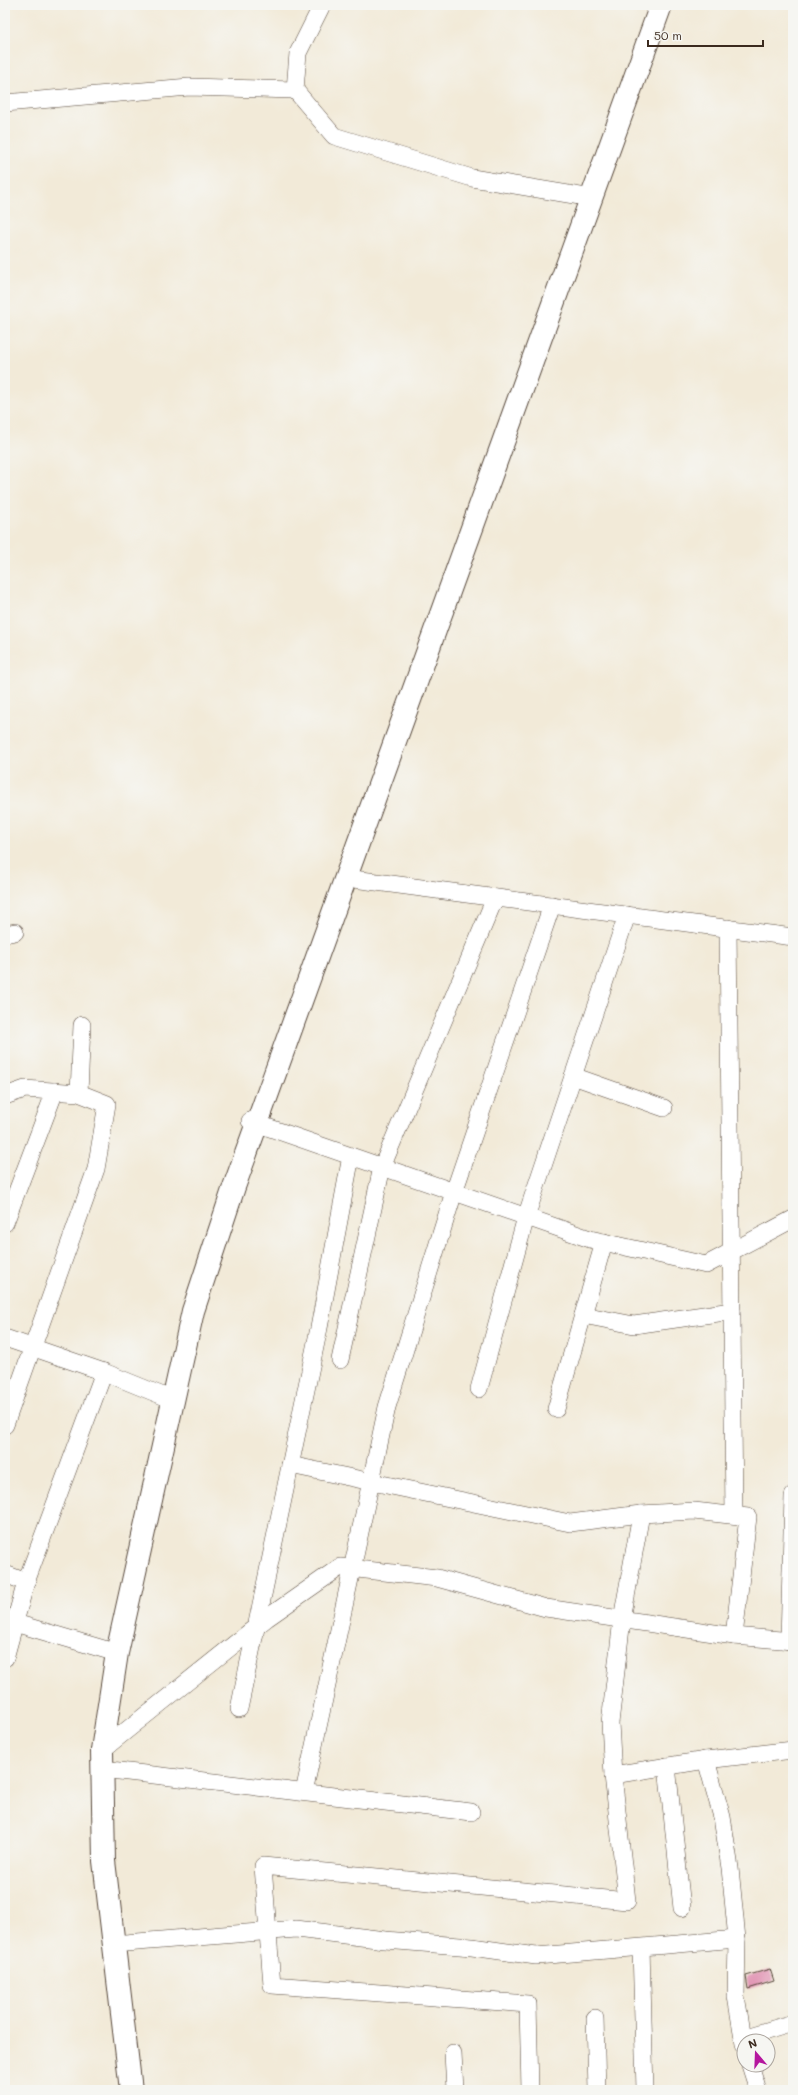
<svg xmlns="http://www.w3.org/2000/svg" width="798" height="2095" font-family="Mali,sans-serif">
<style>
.building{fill:#e08fb0}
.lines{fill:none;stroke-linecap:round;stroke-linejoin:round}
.street-casing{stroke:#56473a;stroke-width:18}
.secondary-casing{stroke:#56473a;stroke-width:24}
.street{stroke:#fff;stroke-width:17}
.secondary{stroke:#fff;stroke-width:22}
</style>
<rect width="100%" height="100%" fill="#f6f6f2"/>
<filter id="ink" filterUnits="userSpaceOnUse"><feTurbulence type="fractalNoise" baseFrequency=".025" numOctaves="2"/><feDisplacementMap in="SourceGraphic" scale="8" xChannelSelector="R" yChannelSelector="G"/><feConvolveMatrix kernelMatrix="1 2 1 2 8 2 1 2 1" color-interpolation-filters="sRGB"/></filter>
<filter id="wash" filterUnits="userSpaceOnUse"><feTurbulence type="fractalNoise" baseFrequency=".012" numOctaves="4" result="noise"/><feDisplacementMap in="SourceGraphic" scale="16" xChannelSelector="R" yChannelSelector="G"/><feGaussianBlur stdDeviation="0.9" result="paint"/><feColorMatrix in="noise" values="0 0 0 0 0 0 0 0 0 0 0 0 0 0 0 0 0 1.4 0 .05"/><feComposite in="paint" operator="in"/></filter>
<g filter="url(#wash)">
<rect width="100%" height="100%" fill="#f2ead8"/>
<g id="blocks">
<polygon class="building" points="770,1969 774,1981 748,1989 746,1976"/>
</g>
</g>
<g filter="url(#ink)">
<use href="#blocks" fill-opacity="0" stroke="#56473a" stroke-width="1"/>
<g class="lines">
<g class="street-casing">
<g id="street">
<polyline points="322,5 298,53 295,90 334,136 472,178 592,198"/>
<polyline points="5,103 189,87 295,90"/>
<polyline points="346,878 793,937"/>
<polyline points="728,928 734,1515"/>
<polyline points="5,934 15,932"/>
<polyline points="573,1076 664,1108"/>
<polyline points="79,1093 82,1025"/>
<polyline points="5,1096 25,1089 79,1093 107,1104 96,1169 5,1425"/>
<polyline points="250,1121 590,1239 706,1265 793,1219"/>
<polyline points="5,1223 55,1091"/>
<polyline points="583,1315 634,1325 732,1311"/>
<polyline points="5,1338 104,1372 173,1400"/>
<polyline points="340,1360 382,1167 495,898"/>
<polyline points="479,1389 526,1217 627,915"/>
<polyline points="556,1409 604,1242"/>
<polyline points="290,1465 570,1523 641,1514 694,1511 748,1517 734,1636"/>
<polyline points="5,1574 26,1582"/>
<polyline points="15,1623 117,1653"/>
<polyline points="789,1641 793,1496"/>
<polyline points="5,1658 26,1582 104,1372"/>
<polyline points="239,1709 319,1328 351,1156"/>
<polyline points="102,1750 267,1618 340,1567 437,1578 546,1608 734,1636 793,1641"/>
<polyline points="706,1760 722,1817 730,1868 737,1939 736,1996 743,2038"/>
<polyline points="667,1766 682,1908"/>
<polyline points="102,1769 471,1812"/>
<polyline points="613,1775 706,1760 793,1750"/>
<polyline points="304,1792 387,1407 454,1192 552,905"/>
<polyline points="113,1944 296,1929 385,1940 472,1947 536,1956 737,1939"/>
<polyline points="641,1948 645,2090"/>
<polyline points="595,2018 597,2090"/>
<polyline points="744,2044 743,2038 793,2023"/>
<polyline points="453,2053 455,2090"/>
<polyline points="750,2065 758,2090"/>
<polyline points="530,2090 528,2004 272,1985 263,1866 627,1901 613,1775 610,1723 622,1619 641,1514"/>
</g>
</g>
<g class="secondary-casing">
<polyline id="secondary" points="131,2090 104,1861 102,1750 117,1653 193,1311 234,1187 661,5"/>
</g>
<use href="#street" class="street"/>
<use href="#secondary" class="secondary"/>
</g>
</g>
<rect width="798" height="2095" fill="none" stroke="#f6f6f2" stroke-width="20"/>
<g transform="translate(756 2053) rotate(341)"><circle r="19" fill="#f6f6f2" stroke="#aba49d"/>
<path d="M0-3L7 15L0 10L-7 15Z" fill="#b5179e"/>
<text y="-6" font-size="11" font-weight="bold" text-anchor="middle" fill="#3b2a1e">N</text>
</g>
<path d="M648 40v6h115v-6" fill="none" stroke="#3b2a1e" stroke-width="2"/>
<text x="654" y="40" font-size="12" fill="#3b2a1e" stroke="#f6f6f2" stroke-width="3" paint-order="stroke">50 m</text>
</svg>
